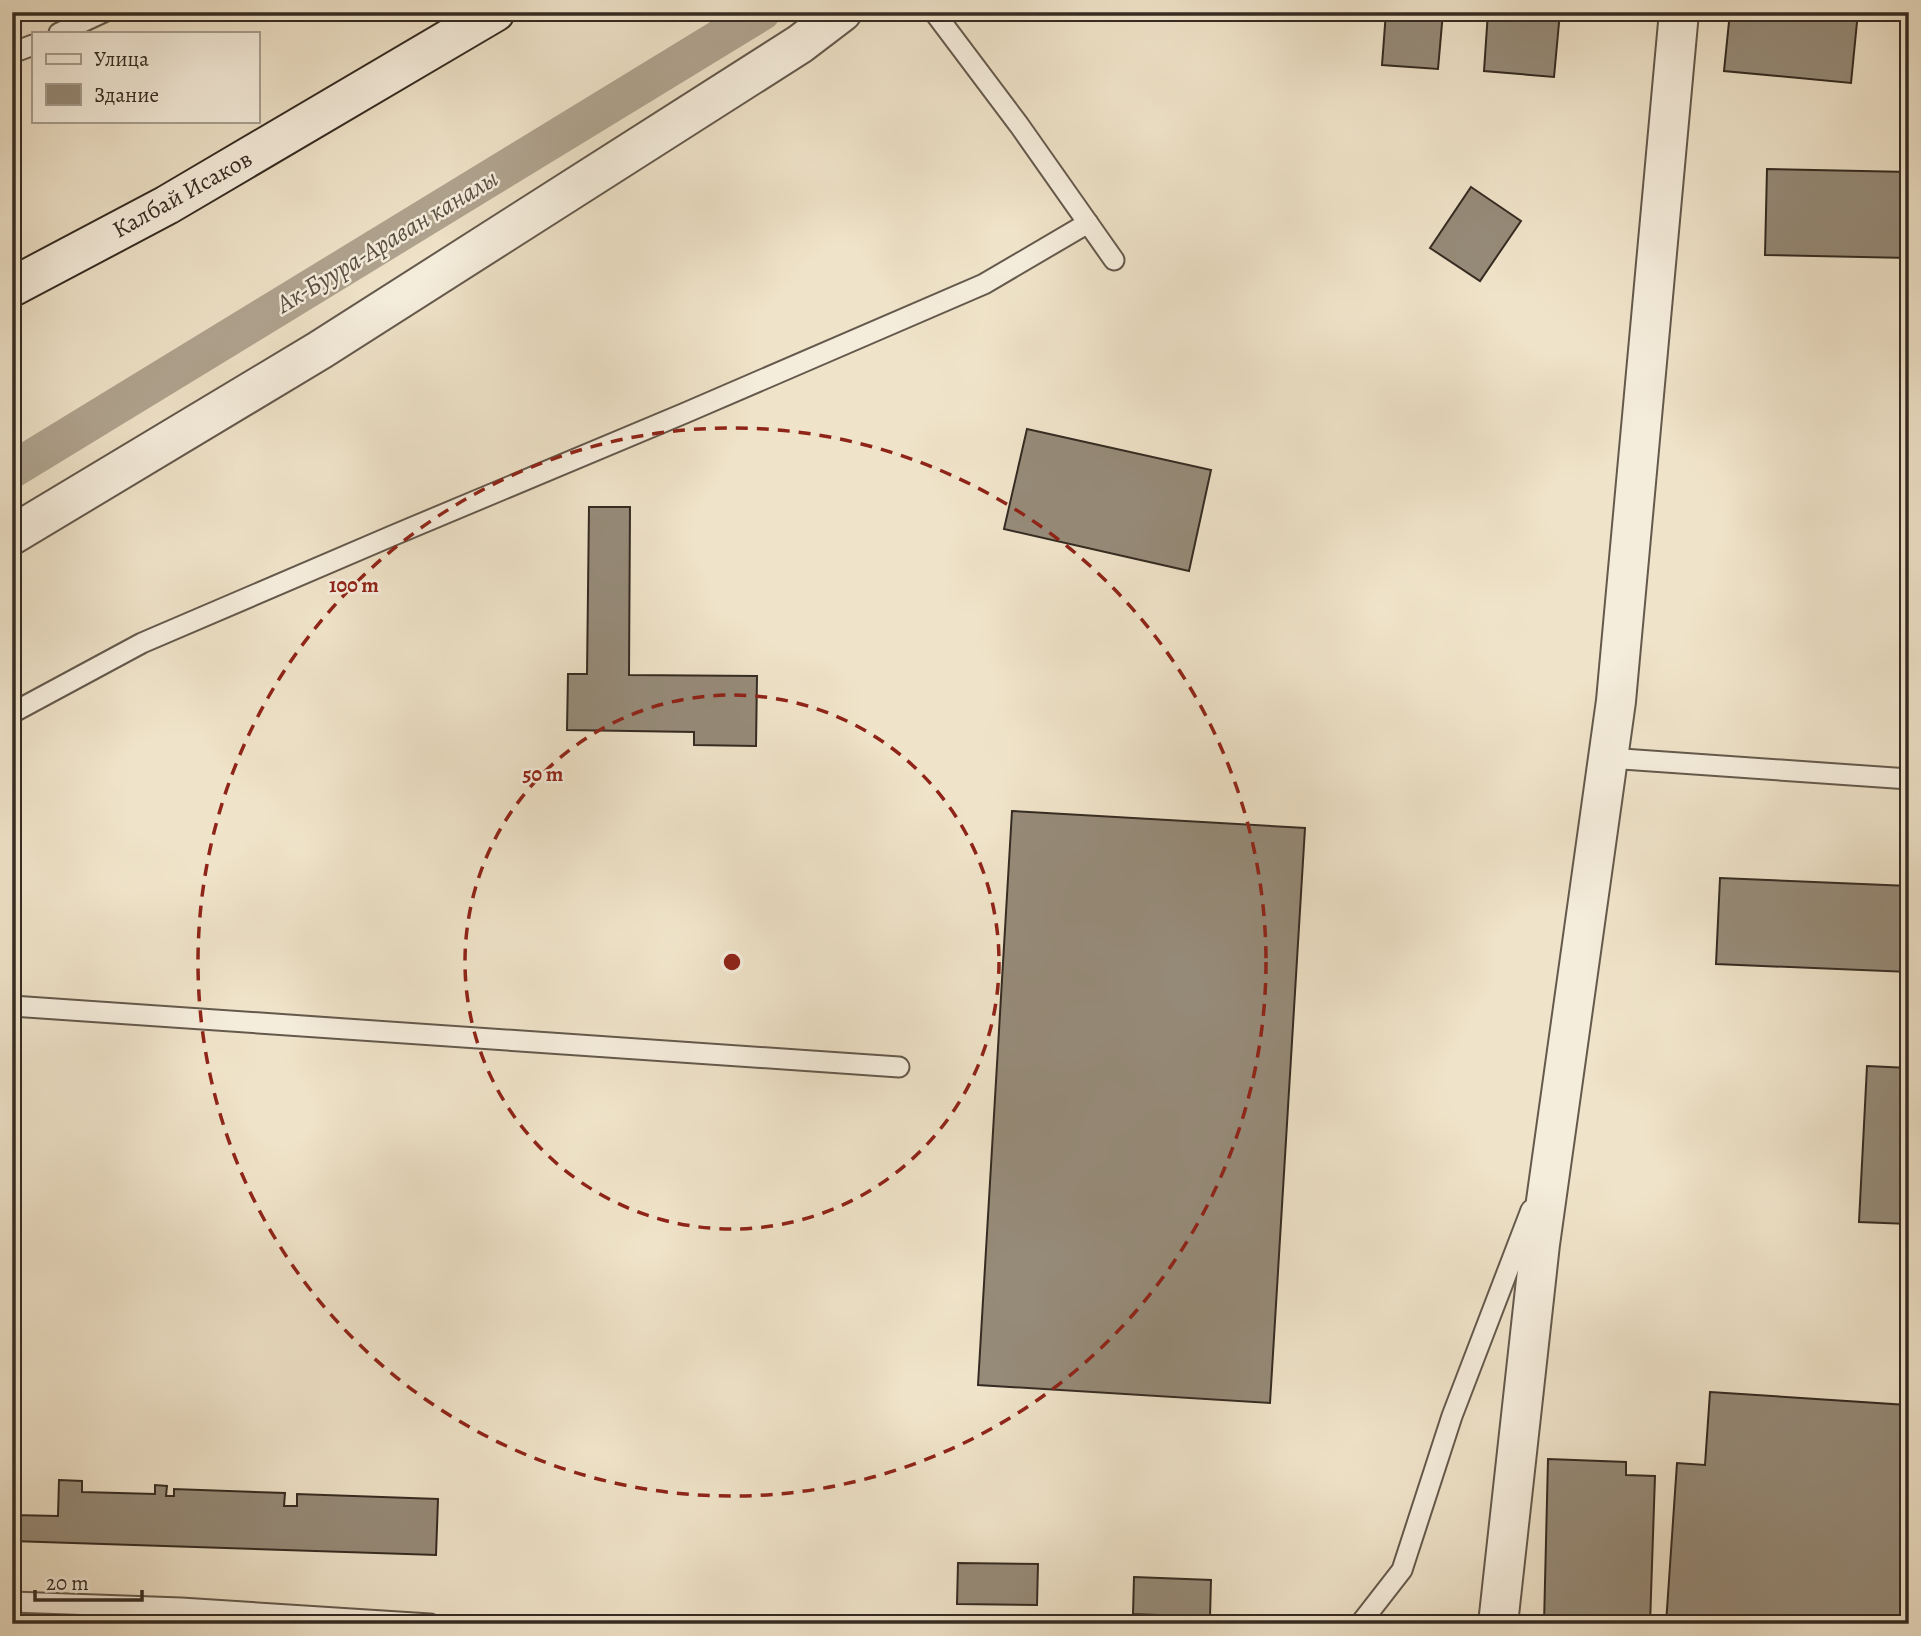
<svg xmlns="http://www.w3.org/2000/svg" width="1921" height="1636" font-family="Alegreya,serif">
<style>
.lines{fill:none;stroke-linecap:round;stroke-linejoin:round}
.canal{stroke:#b0a490;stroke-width:37}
.building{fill:#968b79;stroke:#352b22;stroke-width:2}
.service-casing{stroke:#64594c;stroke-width:23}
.minor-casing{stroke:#64594c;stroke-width:42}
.secondary-casing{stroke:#352b22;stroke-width:42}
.service{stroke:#f5eddc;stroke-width:19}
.minor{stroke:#f5eddc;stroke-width:38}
.secondary{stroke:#f5eddc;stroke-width:38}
.ring{fill:none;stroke:#8f2418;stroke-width:3.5;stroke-dasharray:12 9}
.labels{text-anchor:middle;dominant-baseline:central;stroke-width:5;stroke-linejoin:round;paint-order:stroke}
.street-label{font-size:24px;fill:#352b22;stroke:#f5eddc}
.water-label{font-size:26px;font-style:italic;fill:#5a4f43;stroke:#f5eddc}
.centre{fill:#8f2418;stroke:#f5eddc;stroke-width:3.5}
.ring-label{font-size:21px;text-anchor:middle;font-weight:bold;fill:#8f2418;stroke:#f5eddc;stroke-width:5;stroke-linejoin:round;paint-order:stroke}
</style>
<rect width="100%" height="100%" fill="#efe3c9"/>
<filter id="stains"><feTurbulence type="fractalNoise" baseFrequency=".00286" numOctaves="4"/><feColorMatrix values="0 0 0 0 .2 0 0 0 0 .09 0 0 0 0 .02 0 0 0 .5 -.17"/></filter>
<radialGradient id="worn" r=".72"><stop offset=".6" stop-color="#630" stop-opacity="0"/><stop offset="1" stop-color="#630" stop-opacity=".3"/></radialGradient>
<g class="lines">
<polyline class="canal" points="12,470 762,12"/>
</g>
<g class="building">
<polygon points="1386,12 1443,12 1438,69 1382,65"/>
<polygon points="1488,12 1560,12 1554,77 1484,71"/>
<polygon points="1730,12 1858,12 1851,83 1724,71"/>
<polygon points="1767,169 1909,172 1909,258 1765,255"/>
<polygon points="1471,187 1521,221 1480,281 1430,248"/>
<polygon points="1027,429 1211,470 1189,571 1004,529"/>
<polygon points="589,507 630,507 629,675 757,676 756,746 694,745 694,732 567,730 568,674 587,674"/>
<polygon points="1012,811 1305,828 1270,1403 978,1385"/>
<polygon points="1720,878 1909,886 1909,972 1716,964"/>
<polygon points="1867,1066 1909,1068 1909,1224 1859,1222"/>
<polygon points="1710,1392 1907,1405 1901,1487 1909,1488 1909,1624 1666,1624 1677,1463 1705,1465"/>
<polygon points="1548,1459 1626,1462 1626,1475 1655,1476 1650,1624 1544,1624"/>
<polygon points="59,1480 82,1481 82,1492 155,1494 155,1485 167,1486 166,1496 174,1496 174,1489 285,1493 284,1506 297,1506 297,1494 438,1499 436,1555 12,1541 12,1515 58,1516"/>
<polygon points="958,1563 1038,1564 1037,1605 957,1604"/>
<polygon points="1134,1577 1211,1580 1210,1617 1133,1614"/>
</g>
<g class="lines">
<g class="service-casing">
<g id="service">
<polyline points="934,12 1019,125 1114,260"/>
<polyline points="59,33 104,12"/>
<polyline points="12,53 33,45"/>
<polyline points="12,713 142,643 394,535 685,413 984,284 1088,223"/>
<polyline points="1608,758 1909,779"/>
<polyline points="12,1006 899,1067"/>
<polyline points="12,1602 181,1608 430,1624"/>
<polyline points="1360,1624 1402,1570 1452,1416 1531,1210"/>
</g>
</g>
<g class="minor-casing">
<g id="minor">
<polyline points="12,535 320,350 800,44 842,12"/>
<polyline points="1498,1624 1540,1244 1616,701 1679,12"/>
</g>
</g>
<g class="secondary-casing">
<polyline id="secondary" points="12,287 167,205 495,12"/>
</g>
<use href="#service" class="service"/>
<use href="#minor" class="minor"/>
<use href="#secondary" class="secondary"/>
</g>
<g class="ring">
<circle cx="732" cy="962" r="267"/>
<circle cx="732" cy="962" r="534"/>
</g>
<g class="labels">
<g class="street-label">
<text transform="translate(182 194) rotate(-29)">Калбай Исаков</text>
</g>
<g class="water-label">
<text transform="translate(387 241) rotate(-31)">Ак-Буура-Араван каналы</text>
</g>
</g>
<circle cx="732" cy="962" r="10" class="centre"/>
<g class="ring-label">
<text x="354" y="592">100 m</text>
<text x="543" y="781">50 m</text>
</g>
<rect width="1921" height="1636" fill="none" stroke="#efe3c9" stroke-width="42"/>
<rect x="14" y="14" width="1893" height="1608" fill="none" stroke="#352b22" stroke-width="3.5"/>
<rect x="21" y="21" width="1879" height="1594" fill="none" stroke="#352b22" stroke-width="2"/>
<rect x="32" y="32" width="228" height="91" fill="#f5eddc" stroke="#a89f92" stroke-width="2"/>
<rect x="46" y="54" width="35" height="10" fill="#f5eddc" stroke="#a89f92" stroke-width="2"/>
<text x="94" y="66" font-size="21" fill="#352b22">Улица</text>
<rect x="46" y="84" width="35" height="21" fill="#968b79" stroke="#a89f92" stroke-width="2"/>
<text x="94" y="102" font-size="21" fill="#352b22">Здание</text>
<path d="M35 1590v10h107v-10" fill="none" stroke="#352b22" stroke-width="3.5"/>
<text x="46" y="1590" font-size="21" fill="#352b22" stroke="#f5eddc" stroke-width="5" paint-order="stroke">20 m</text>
<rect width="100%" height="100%" filter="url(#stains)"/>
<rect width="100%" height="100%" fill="url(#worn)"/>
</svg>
